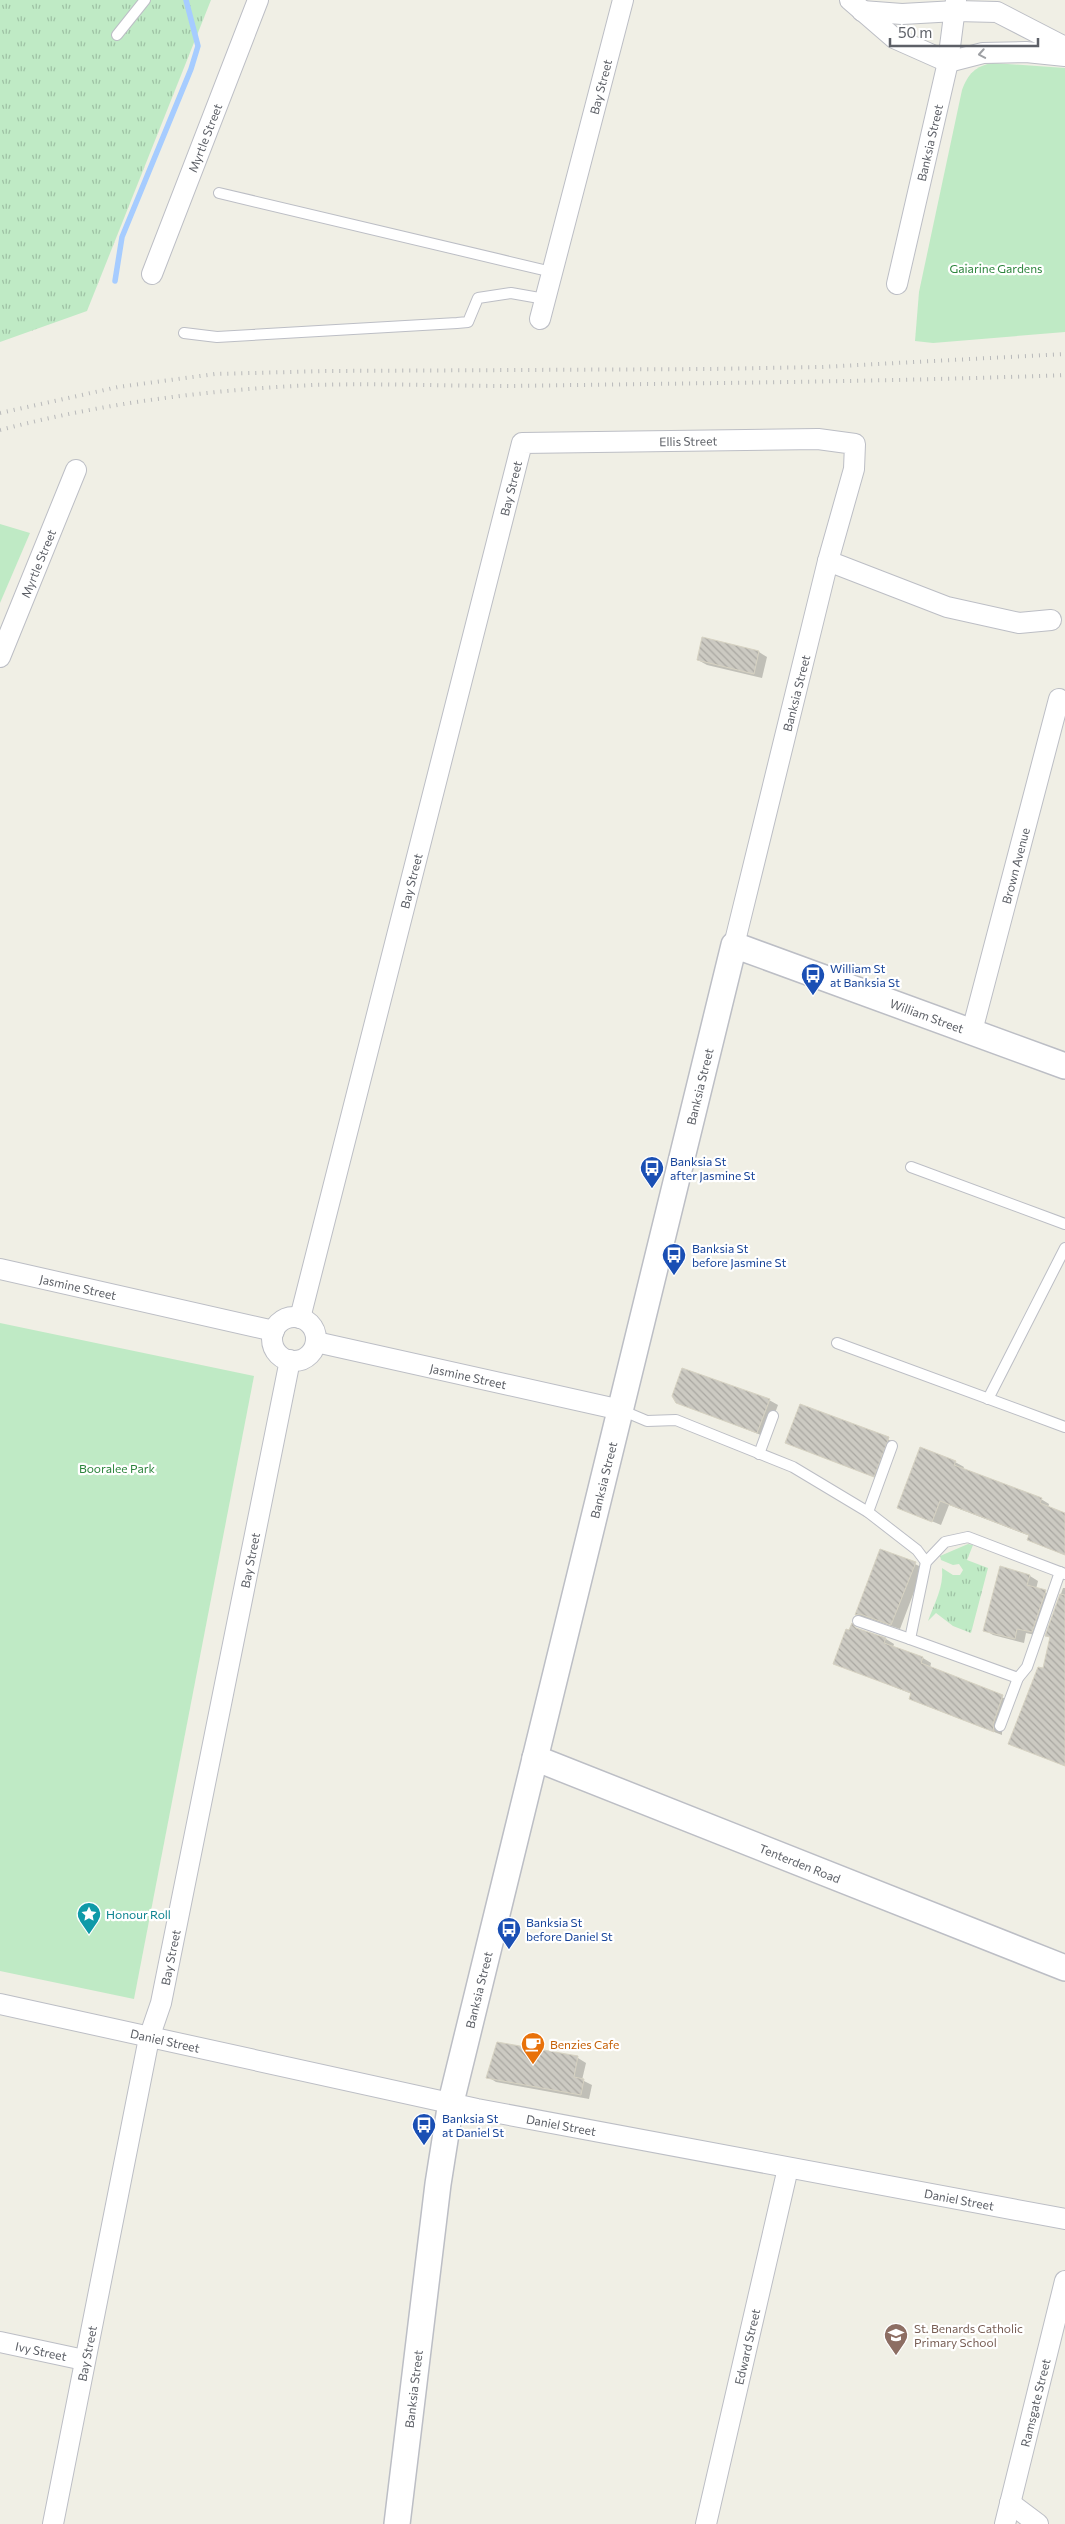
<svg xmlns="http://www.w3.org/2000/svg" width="1065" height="2524" font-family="Commissioner,sans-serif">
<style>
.grass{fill:url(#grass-tufts)}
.park{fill:#bfeac5}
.shadow{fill:#0003}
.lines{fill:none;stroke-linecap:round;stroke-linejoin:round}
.stream{stroke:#a6ccff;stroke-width:5.5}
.building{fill:url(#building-back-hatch);stroke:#d6d2c2}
.service-casing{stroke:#bcbec5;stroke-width:12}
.minor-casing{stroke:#bcbec5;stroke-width:22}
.tertiary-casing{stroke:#bcbec5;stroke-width:28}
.service{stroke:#fff;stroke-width:10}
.minor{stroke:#fff;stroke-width:20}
.tertiary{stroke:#fff;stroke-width:25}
.rail{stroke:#b8b9ba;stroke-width:4;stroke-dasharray:1 6;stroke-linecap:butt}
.oneway{stroke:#9ea0a4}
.labels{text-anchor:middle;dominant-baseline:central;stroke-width:4.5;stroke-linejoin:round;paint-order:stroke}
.street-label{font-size:12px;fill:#5d6067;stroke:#fff}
.park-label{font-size:12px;fill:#2d853d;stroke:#fff}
.transit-label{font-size:12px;fill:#164399;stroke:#fff;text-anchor:start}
.culture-label{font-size:12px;fill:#0d838f;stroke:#fff;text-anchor:start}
.food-label{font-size:12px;fill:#c56008;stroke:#fff;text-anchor:start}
.education-label{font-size:12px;fill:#785e54;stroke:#fff;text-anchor:start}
</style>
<defs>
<pattern id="grass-tufts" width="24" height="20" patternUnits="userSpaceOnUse" patternTransform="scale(1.25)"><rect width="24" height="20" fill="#bfeac5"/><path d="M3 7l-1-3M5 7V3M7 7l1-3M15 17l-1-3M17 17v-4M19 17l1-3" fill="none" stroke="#9ec1a4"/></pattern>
<pattern id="building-back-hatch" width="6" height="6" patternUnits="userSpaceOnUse" patternTransform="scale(1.25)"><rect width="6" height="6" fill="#cccac2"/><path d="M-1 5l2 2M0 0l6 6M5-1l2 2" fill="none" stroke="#a9a7a1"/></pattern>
</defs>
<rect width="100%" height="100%" fill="#f0efe5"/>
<g class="grass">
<polygon points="0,0 211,0 87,311 0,342"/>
<path d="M968 1544 973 1545 967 1560 988 1568 971 1633 953 1626 936 1613 928 1621C934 1604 944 1587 942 1568L953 1575H960L963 1570 959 1564 953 1565 941 1560 940 1556Z"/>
</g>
<g class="park">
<path d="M993 63 1065 68V332L933 343 915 341 919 292 962 90C968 74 975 66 993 63Z"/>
<polygon points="0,524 30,533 0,603"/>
<polygon points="0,1323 254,1376 134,1999 0,1971"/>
</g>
<g class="shadow">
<polygon points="703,638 759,652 767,657 762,678 707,665 698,660"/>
<polygon points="769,1400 778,1405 766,1437 677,1402"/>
<polygon points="801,1405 897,1443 882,1480 787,1443"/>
<polygon points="955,1462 964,1467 963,1469 1041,1499 1049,1504 1048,1508 1065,1514 1065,1555 1037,1544 1029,1539 1030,1536 949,1505 941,1525 898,1507"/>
<polygon points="915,1564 923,1568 900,1629 870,1619 864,1619 856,1615"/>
<polygon points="1030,1576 1038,1581 1036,1589 1054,1596 1040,1636 1026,1633 1024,1643 993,1635 985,1630"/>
<polygon points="1063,1588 1065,1588 1065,1766 1009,1743 1044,1670 1051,1638 1047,1635"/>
<polygon points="852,1625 861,1631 886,1639 894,1644 893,1647 923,1658 931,1663 930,1668 1011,1701 1002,1729 1002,1735 919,1703 910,1698 912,1694 834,1663"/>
<polygon points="578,2058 586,2063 582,2080 592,2085 589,2099 496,2082 488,2077"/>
</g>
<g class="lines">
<polyline class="stream" points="115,281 122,237 191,69 198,46 186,0"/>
</g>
<g class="building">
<polygon points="702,637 759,651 754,674 697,660"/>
<polygon points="682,1368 770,1399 757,1433 676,1403 672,1396"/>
<polygon points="800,1404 889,1437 874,1477 785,1443"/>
<polygon points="920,1447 956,1461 954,1465 1042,1498 1040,1503 1065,1513 1065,1555 1027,1540 1029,1535 940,1501 932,1522 897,1508"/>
<polygon points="880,1549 916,1562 891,1625 860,1614 855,1615"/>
<polygon points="1000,1566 1030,1575 1027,1585 1046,1590 1032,1632 1017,1629 1015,1639 983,1631"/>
<polygon points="1060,1594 1065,1595 1065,1766 1008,1744 1038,1667 1043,1668 1050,1637 1045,1636"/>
<polygon points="852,1623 856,1628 886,1638 884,1643 923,1657 921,1663 1003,1695 993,1724 994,1732 909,1699 911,1693 833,1664 846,1629 849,1630"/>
<polygon points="497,2042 578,2056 574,2077 584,2079 581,2095 486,2078"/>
</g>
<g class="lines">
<g class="service-casing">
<g id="service">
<polyline points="117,35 145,0"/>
<polyline points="219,193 552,272"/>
<polyline points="184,333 217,337 457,323 468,322 478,298 511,293 545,299"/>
<polyline points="911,1167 1065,1224"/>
<polyline points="837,1343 1065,1427"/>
<polyline points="988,1399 1065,1248"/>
<polyline points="621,1410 647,1421 676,1420 793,1467 868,1512 917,1550 926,1562"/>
<polyline points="759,1454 773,1416"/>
<polyline points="868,1512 892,1446"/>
<polyline points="858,1621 910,1639"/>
<polyline points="1018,1678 910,1639 926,1562 945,1542 968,1537 1065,1574"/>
<polyline points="1000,1726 1018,1678 1027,1667 1060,1572"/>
</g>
</g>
<g class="minor-casing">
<g id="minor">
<polyline points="850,0 894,38 948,62 983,53 1026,52 1065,56"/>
<polyline points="862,11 902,14 956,11 997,12 1065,47"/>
<path id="s1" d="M152 274 258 0"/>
<path id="s2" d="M897 284 948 62 956 0"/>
<path id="s3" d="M540 319 623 0"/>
<polyline points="828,561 947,607 1019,623 1051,620"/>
<path id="s4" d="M0 657 76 470"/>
<path id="s5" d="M972 1031 1059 699"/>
<path id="s6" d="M0 1269 274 1331"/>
<circle cx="294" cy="1339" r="22"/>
<path id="s7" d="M300 1318 522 443 818 439 855 444 854 469 828 561 734 945"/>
<path id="s8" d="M316 1342 621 1410"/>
<path id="s9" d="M0 2004 477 2109 1065 2219"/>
<path id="s10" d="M0 2342 84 2360"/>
<polyline points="1010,2503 1038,2524"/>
<path id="s11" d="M53 2524 149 2038 161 2003 290 1360"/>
<path id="s12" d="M706 2524 788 2168"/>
<path id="s13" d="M1005 2524 1065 2281"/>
</g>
</g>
<g class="tertiary-casing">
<g id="tertiary">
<path id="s14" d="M535 1758 1065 1968"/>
<path id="s15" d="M397 2524 438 2184 451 2102 734 945 1065 1066"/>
</g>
</g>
<use href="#service" class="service"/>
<use href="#minor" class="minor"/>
<use href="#tertiary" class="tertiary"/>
<g class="rail">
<polyline points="0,413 118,387 215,374 326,371 711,369 821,367 1065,354"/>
<path d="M0 430C103 403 207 390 313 385 379 383 446 386 512 386 696 383 881 382 1065 375"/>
</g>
</g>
<defs><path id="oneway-chevron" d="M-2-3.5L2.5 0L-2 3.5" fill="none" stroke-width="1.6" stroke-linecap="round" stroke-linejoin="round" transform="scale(1.25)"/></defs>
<use class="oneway" href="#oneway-chevron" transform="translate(982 54) rotate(170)"/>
<defs>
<g id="bus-pin" transform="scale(1.25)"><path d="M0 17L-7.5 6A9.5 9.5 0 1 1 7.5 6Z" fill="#1a4fb4" stroke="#fff"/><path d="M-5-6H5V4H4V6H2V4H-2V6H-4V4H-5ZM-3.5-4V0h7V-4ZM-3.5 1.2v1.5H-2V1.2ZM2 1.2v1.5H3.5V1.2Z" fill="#fff"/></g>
<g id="sight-pin" transform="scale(1.25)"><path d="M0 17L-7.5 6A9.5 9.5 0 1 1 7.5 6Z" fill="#0f9aa8" stroke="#fff"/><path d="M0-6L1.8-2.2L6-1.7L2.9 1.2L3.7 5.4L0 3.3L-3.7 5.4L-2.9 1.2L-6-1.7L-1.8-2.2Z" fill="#fff"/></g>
<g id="cafe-pin" transform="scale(1.25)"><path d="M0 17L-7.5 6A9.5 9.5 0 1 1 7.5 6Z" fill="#e8710a" stroke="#fff"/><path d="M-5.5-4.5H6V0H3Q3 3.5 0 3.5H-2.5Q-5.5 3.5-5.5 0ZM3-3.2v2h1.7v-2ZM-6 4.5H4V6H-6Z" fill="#fff"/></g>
<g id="school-pin" transform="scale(1.25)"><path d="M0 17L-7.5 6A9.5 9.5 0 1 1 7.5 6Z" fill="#8d6e63" stroke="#fff"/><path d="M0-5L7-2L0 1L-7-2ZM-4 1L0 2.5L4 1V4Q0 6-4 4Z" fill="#fff"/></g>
</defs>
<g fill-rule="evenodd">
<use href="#bus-pin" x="813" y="975"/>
<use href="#bus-pin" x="652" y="1168"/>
<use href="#bus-pin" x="674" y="1255"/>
<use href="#sight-pin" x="89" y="1914"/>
<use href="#bus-pin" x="509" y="1929"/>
<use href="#cafe-pin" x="533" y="2044"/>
<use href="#bus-pin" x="424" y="2125"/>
<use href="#school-pin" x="896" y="2335"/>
</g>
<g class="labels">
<g class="street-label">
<text stroke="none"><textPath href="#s3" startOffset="240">Bay Street</textPath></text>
<text stroke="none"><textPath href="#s1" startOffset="146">Myrtle Street</textPath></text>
<text stroke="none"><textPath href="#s2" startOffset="145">Banksia Street</textPath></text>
<text stroke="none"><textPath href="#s7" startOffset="1069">Ellis Street</textPath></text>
<text stroke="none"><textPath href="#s7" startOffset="856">Bay Street</textPath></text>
<text stroke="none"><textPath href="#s4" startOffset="101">Myrtle Street</textPath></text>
<text transform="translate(796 693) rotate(-76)">Banksia Street</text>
<text stroke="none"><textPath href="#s5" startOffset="171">Brown Avenue</textPath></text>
<text stroke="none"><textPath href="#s7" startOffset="451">Bay Street</textPath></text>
<text stroke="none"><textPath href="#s15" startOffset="1822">William Street</textPath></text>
<text stroke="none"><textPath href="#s15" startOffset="1471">Banksia Street</textPath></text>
<text stroke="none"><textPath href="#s6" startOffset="80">Jasmine Street</textPath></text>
<text stroke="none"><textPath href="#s8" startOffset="156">Jasmine Street</textPath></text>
<text stroke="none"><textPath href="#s15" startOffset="1066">Banksia Street</textPath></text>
<text stroke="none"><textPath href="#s11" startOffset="984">Bay Street</textPath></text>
<text stroke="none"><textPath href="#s14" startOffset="285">Tenterden Road</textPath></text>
<text stroke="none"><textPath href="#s11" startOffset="579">Bay Street</textPath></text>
<text stroke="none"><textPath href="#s15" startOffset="541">Banksia Street</textPath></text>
<text stroke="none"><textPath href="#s9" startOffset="169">Daniel Street</textPath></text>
<text stroke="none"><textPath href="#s9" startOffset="574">Daniel Street</textPath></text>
<text stroke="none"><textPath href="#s9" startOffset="979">Daniel Street</textPath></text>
<text stroke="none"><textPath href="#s12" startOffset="182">Edward Street</textPath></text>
<text stroke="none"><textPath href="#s10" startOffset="42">Ivy Street</textPath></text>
<text stroke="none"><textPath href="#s11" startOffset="174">Bay Street</textPath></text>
<text stroke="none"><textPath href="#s15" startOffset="136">Banksia Street</textPath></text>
<text stroke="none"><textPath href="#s13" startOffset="125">Ramsgate Street</textPath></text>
</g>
<g class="park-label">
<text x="996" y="268">Gaiarine Gardens</text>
<text x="117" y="1468">Booralee Park</text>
</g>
<g class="transit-label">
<text x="830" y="968">William St<tspan x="830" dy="14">at Banksia St</tspan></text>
<text x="670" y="1161">Banksia St<tspan x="670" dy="14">after Jasmine St</tspan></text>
<text x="692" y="1248">Banksia St<tspan x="692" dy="14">before Jasmine St</tspan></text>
<text x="526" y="1922">Banksia St<tspan x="526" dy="14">before Daniel St</tspan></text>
<text x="442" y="2118">Banksia St<tspan x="442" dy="14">at Daniel St</tspan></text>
</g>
<g class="culture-label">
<text x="106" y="1914">Honour Roll</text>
</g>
<g class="food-label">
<text x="550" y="2044">Benzies Cafe</text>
</g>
<g class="education-label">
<text x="914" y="2328">St. Benards Catholic<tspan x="914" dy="14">Primary School</tspan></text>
</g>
</g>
<path d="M890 38v8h148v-8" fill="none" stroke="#5d6067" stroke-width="2.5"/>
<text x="898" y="38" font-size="15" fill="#5d6067" stroke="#ffffff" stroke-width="4" paint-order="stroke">50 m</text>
</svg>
